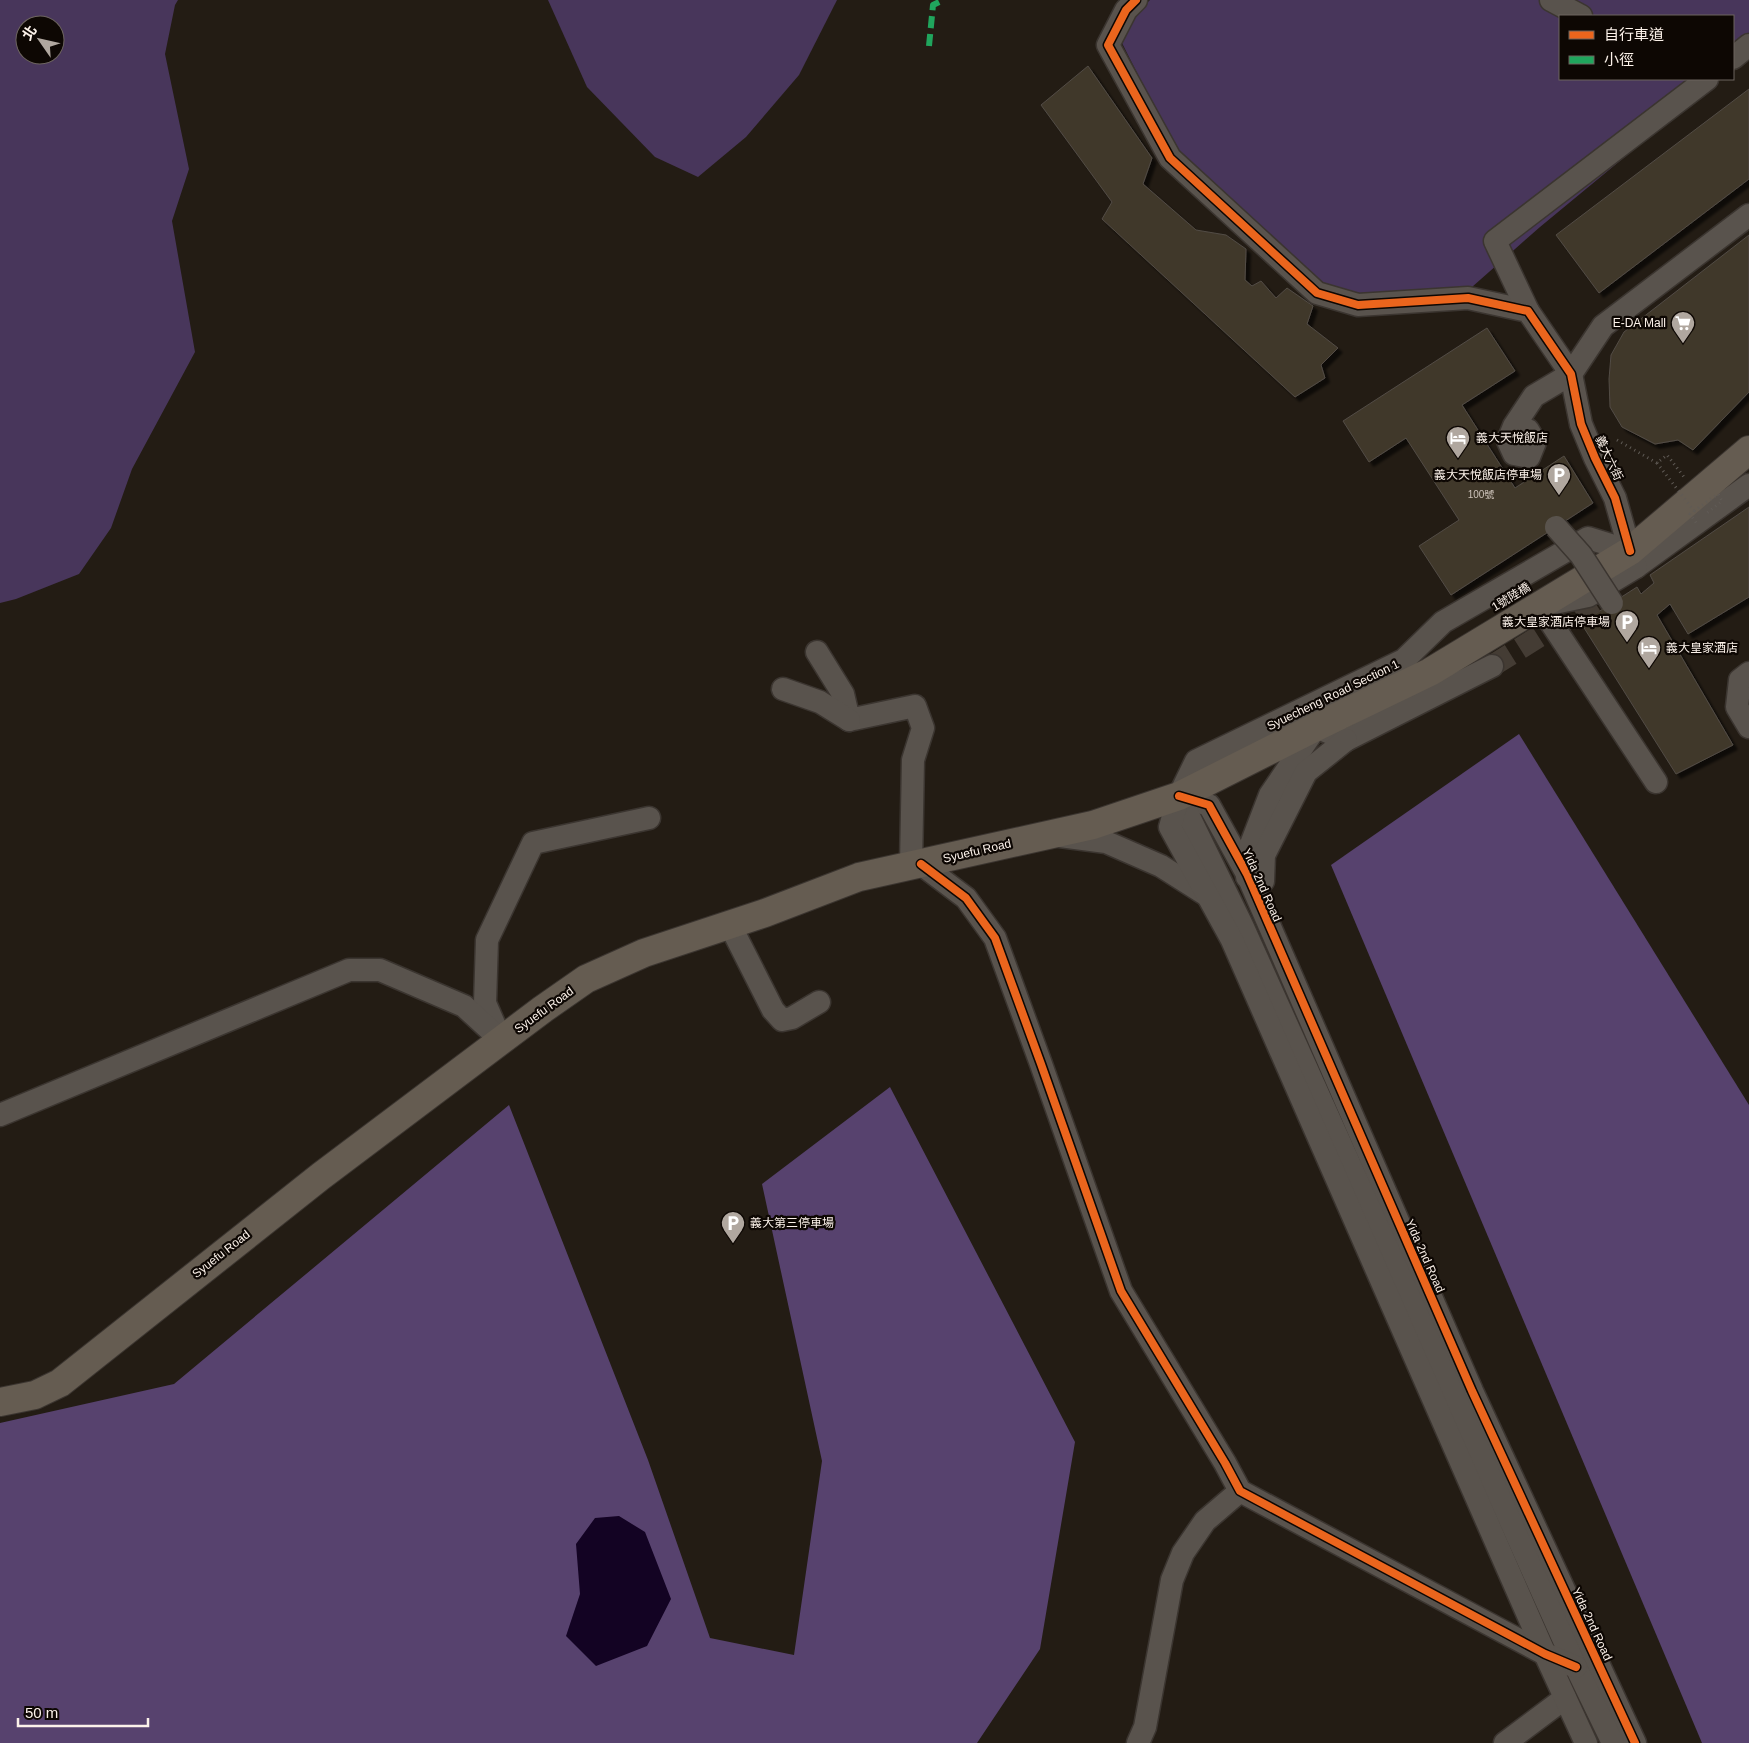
<svg xmlns="http://www.w3.org/2000/svg" width="1749" height="1743" font-family="Arial,'Noto Sans TC',sans-serif">
<style>
.green{fill:#48365b;fill-rule:evenodd}
.forest{fill:#57426e}
.water{fill:#130323}
.building{fill:#40372b;stroke:#524c45;filter:url(#shadow)}
.lines{fill:none;stroke-linecap:round;stroke-linejoin:round}
.minor-tunnel{stroke:#443c34;stroke-width:22;stroke-dasharray:22 11;stroke-linecap:butt}
.minor-casing{stroke:#3b3530;stroke-width:25}
.major-casing{stroke:#3b3530;stroke-width:30}
.path{stroke:#605b56;stroke-width:3;stroke-dasharray:1 4;stroke-linecap:butt}
.minor{stroke:#59534d;stroke-width:22}
.major{stroke:#655c51;stroke-width:28}
.minor-bridge-casing{stroke:#3b3530;stroke-width:25;stroke-linecap:butt}
.path-bridge{stroke:#605b56;stroke-width:3;stroke-dasharray:1 4;stroke-linecap:butt}
.minor-bridge{stroke:#59534d;stroke-width:22}
.quiet{stroke:#20a55d;stroke-width:6;stroke-dasharray:12 6;stroke-linecap:butt}
.cycleway-casing{stroke:#0d0703;stroke-width:11}
.cycleway{stroke:#eb651d;stroke-width:8}
.labels{text-anchor:middle;dominant-baseline:central;stroke-width:4.5;stroke-linejoin:round;paint-order:stroke}
.number-label{font-size:10px;fill:#cdc3ba}
.poi-label{font-size:12px;fill:#fcf2ea;stroke:#0d0703;text-anchor:end}
.street-label{font-size:12px;fill:#fcf2ea;stroke:#0d0703}
</style>
<defs>
<filter id="shadow"><feDropShadow dx="4.5" dy="4.5" stdDeviation="1" flood-color="#0009"/></filter>
</defs>
<rect width="100%" height="100%" fill="#231c14"/>
<g class="green">
<path d="M0 0H178L175 5 165 54 189 169 172 221 195 352 132 469 111 528 79 574 16 599 0 603ZM25 25H55V55H25Z"/>
<polygon points="548,0 837,0 799,75 746,137 698,177 655,157 587,87"/>
<polygon points="1150,0 1749,0 1749,55 1733,68 1733,16 1560,16 1560,79 1719,79 1540,227 1472,287 1358,297 1320,287 1175,149 1121,41 1134,16"/>
</g>
<g class="forest">
<polygon points="1519,734 1749,1105 1749,1743 1702,1743 1331,865"/>
<polygon points="890,1087 1075,1442 1040,1649 977,1743 0,1743 0,1423 174,1384 509,1105 648,1460 710,1638 794,1655 822,1461 762,1184"/>
</g>
<polygon class="water" points="619,1516 645,1532 671,1599 647,1646 596,1666 566,1636 580,1594 576,1544 595,1518"/>
<g class="building">
<polygon points="1088,66 1152,158 1143,184 1196,230 1226,235 1246,249 1245,280 1252,286 1261,281 1276,298 1287,288 1313,306 1307,324 1338,348 1321,365 1325,378 1295,397 1102,219 1112,202 1041,105"/>
<polygon points="1749,89 1749,179 1599,293 1556,235"/>
<polygon points="1749,235 1749,392 1693,450 1678,440 1655,444 1622,427 1610,407 1609,379 1611,355 1624,332"/>
<polygon points="1487,328 1515,371 1462,405 1515,488 1564,456 1593,503 1451,595 1419,546 1459,520 1406,438 1369,462 1343,421"/>
<polygon points="1749,507 1749,597 1688,634 1670,604 1657,615 1733,745 1676,774 1581,623 1637,587 1641,594 1654,583 1650,575"/>
</g>
<g class="lines">
<polyline class="minor-tunnel" points="1492,666 1610,592"/>
<g class="minor-casing">
<g id="minor">
<polyline points="1136,0 1126,10 1108,45 1170,158 1317,293 1358,305 1468,298 1528,311 1571,374 1581,424 1595,458 1615,498 1630,551 1636,567 1749,485"/>
<polyline points="1551,0 1581,16"/>
<polyline points="1733,58 1749,45"/>
<polyline points="1528,311 1495,241 1707,79"/>
<polyline points="1514,426 1528,430 1535,442 1529,457 1514,454 1508,441 1514,426 1534,396 1571,374 1603,326 1749,215"/>
<polyline points="1636,567 1588,596 1540,606 1656,782"/>
<polyline points="817,652 843,694 849,720 915,706 923,728 913,760 911,865"/>
<polyline points="1749,673 1740,680 1737,707 1749,727"/>
<polyline points="783,689 820,702 849,720"/>
<polyline points="1179,796 1209,805 1247,874 1472,1391 1635,1743"/>
<polyline points="1179,796 1242,925 1576,1667 1613,1743"/>
<polyline points="1060,836 1106,842 1161,866 1205,894"/>
<polyline points="921,864 966,898 995,938 1041,1064 1121,1291 1225,1463 1240,1491 1545,1654 1576,1667"/>
<polyline points="1247,877 1250,847 1270,795 1316,727 1346,740 1492,666"/>
<polyline points="1263,881 1264,855 1306,772 1346,740"/>
<polyline points="730,925 773,1010 782,1020 792,1018 819,1002"/>
<polyline points="498,1033 485,1003 487,940 533,843 649,818"/>
<polyline points="0,1115 349,970 380,970 464,1006 501,1040"/>
<polyline points="1138,1743 1145,1727 1172,1580 1183,1553 1205,1521 1240,1491"/>
<polyline points="1505,1743 1565,1698"/>
<polyline points="1586,1743 1545,1654 1232,940 1170,827 1179,796 1196,761 1404,660 1443,622 1588,538 1630,551"/>
</g>
</g>
<g class="major-casing">
<polyline id="major" points="0,1402 35,1395 60,1383 321,1176 543,1009 586,979 644,953 765,913 859,877 1093,825 1179,796 1316,727 1430,672 1630,551 1749,450"/>
</g>
<polyline class="path" points="1617,440 1657,463 1667,455 1684,477"/>
<use href="#minor" class="minor"/>
<use href="#major" class="major"/>
<g class="minor-bridge-casing">
<polyline id="minor-bridge" points="1556,527 1581,555 1612,603"/>
</g>
<g class="path-bridge">
<polyline points="1657,463 1694,511 1690,514 1697,524"/>
<polyline points="1694,511 1718,494 1722,501 1707,513"/>
</g>
<use href="#minor-bridge" class="minor-bridge"/>
<polyline class="quiet" points="929,46 933,5 943,0"/>
<g class="cycleway-casing">
<g id="cycleway">
<polyline points="1136,0 1126,10 1108,45 1170,158 1317,293 1358,305 1468,298 1528,311 1571,374 1581,424 1595,458 1615,498 1630,551"/>
<polyline points="1179,796 1209,805 1247,874 1472,1391 1635,1743"/>
<polyline points="921,864 966,898 995,938 1041,1064 1121,1291 1225,1463 1240,1491 1545,1654 1576,1667"/>
</g>
</g>
<use href="#cycleway" class="cycleway"/>
</g>
<defs>
<g id="supermarket-pin" transform="scale(1.25)"><path d="M0 17L-7.5 6A9.5 9.5 0 1 1 7.5 6Z" fill="#b0a79f" stroke="#0d0703"/><path d="M-6-5.5h2.5l.6 2H6L4.5 2H-2.5L-4.4-4H-6ZM-1.5 3.2a1.3 1.3 0 1 0 .1 0ZM3 3.2a1.3 1.3 0 1 0 .1 0Z" fill="#fff"/></g>
<g id="hotel-pin" transform="scale(1.25)"><path d="M0 17L-7.5 6A9.5 9.5 0 1 1 7.5 6Z" fill="#b0a79f" stroke="#0d0703"/><path d="M-6-4.5h1.5V1H6V5H4.5V3h-9V5H-6ZM-4 0a1.8 1.8 0 1 1 3.6 0ZM.5 0V-2.5h3Q6-2.5 6 0Z" fill="#fff"/></g>
<g id="parking-pin" transform="scale(1.25)"><path d="M0 17L-7.5 6A9.5 9.5 0 1 1 7.5 6Z" fill="#b0a79f" stroke="#0d0703"/><path d="M-3.5-5.5H1a3.5 3.5 0 0 1 0 7H-1V5.5H-3.5ZM-1-3.4V-.6H.8a1.4 1.4 0 0 0 0-2.8Z" fill="#fff"/></g>
</defs>
<g fill-rule="evenodd">
<use href="#supermarket-pin" x="1683" y="323"/>
<use href="#hotel-pin" x="1458" y="438"/>
<use href="#parking-pin" x="1559" y="475"/>
<use href="#parking-pin" x="1627" y="622"/>
<use href="#hotel-pin" x="1649" y="648"/>
<use href="#parking-pin" x="733" y="1223"/>
</g>
<g class="labels">
<g class="number-label">
<text x="1481" y="494">100號</text>
</g>
<g class="poi-label">
<text x="1666" y="323">E-DA Mall</text>
<text x="1476" y="438" text-anchor="start">義大天悅飯店</text>
<text x="1542" y="475">義大天悅飯店停車場</text>
<text x="1610" y="622">義大皇家酒店停車場</text>
<text x="1666" y="648" text-anchor="start">義大皇家酒店</text>
<text x="750" y="1223" text-anchor="start">義大第三停車場</text>
</g>
<g class="street-label">
<text transform="translate(1609 458) rotate(65)">義大六街</text>
<text transform="translate(1511 597) rotate(-31)">1號陸橋</text>
<text transform="translate(1333 695) rotate(-26)">Syuecheng Road Section 1</text>
<text transform="translate(977 851) rotate(-13)">Syuefu Road</text>
<text transform="translate(1262 885) rotate(66)">Yida 2nd Road</text>
<text transform="translate(544 1010) rotate(-36)">Syuefu Road</text>
<text transform="translate(221 1254) rotate(-38)">Syuefu Road</text>
<text transform="translate(1425 1256) rotate(66)">Yida 2nd Road</text>
<text transform="translate(1592 1624) rotate(65)">Yida 2nd Road</text>
</g>
</g>
<rect x="1559" y="15" width="175" height="65" fill="#0d0703" stroke="#6d655f"/>
<rect x="1569" y="31" width="25" height="8" fill="#eb651d" stroke="#6d655f"/>
<text x="1604" y="40" font-size="15" fill="#fcf2ea">自行車道</text>
<rect x="1569" y="56" width="25" height="8" fill="#20a55d" stroke="#6d655f"/>
<text x="1604" y="65" font-size="15" fill="#fcf2ea">小徑</text>
<g transform="translate(40 40) rotate(304)"><circle r="24" fill="#0d0703" stroke="#6d655f"/>
<path d="M0-4L9 19L0 12L-9 19Z" fill="#b0a79f"/>
<text y="-8" font-size="14" font-weight="bold" text-anchor="middle" fill="#fcf2ea">北</text>
</g>
<path d="M18 1718v8h130v-8" fill="none" stroke="#fcf2ea" stroke-width="2.5"/>
<text x="25" y="1718" font-size="15" fill="#fcf2ea" stroke="#0d0703" stroke-width="4" paint-order="stroke">50 m</text>
</svg>
